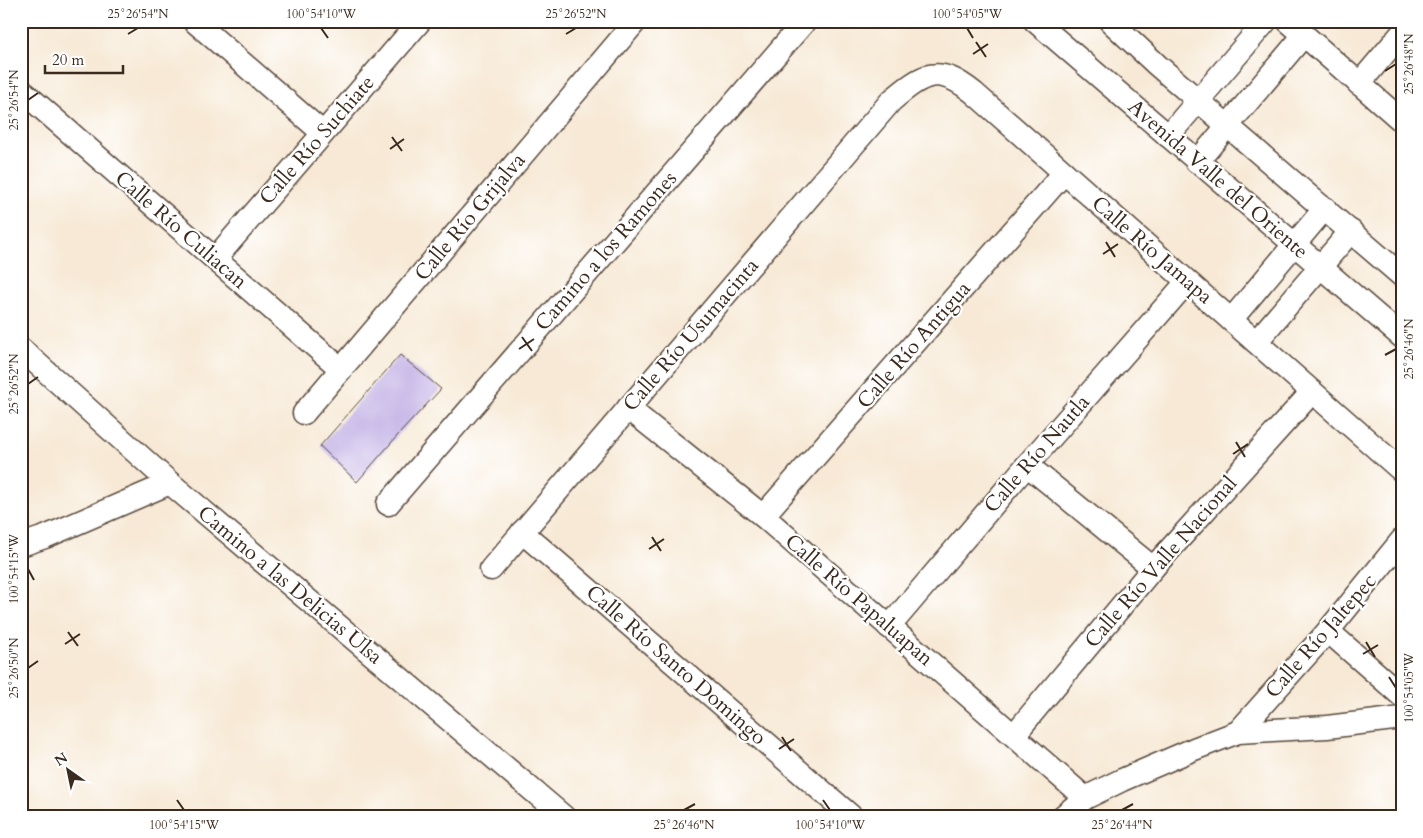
<svg xmlns="http://www.w3.org/2000/svg" width="1423" height="838" font-family="Cardo,serif">
<style>
.building{fill:#c2b1e5}
.lines{fill:none;stroke-linecap:round;stroke-linejoin:round}
.street-casing{stroke:#574739;stroke-width:25}
.street{stroke:#fff;stroke-width:22}
.ticks{fill:none;stroke:#3b2a1e;stroke-width:2}
.labels{text-anchor:middle;dominant-baseline:central;stroke-width:4.5;stroke-linejoin:round;paint-order:stroke}
.street-label{font-size:21px;fill:#3b2a1e;stroke:#fff}
.neatline{fill:none;stroke:#3b2a1e;stroke-width:2}
.ticks-label{font-size:12px;text-anchor:middle;fill:#3b2a1e}
</style>
<rect width="100%" height="100%" fill="#fff"/>
<filter id="ink" filterUnits="userSpaceOnUse"><feTurbulence type="fractalNoise" baseFrequency=".02" numOctaves="2"/><feDisplacementMap in="SourceGraphic" scale="10" xChannelSelector="R" yChannelSelector="G"/><feConvolveMatrix kernelMatrix="1 2 1 2 8 2 1 2 1" color-interpolation-filters="sRGB"/></filter>
<filter id="wash" filterUnits="userSpaceOnUse"><feTurbulence type="fractalNoise" baseFrequency=".0096" numOctaves="4" result="noise"/><feDisplacementMap in="SourceGraphic" scale="20" xChannelSelector="R" yChannelSelector="G"/><feGaussianBlur stdDeviation="1.12" result="paint"/><feColorMatrix in="noise" values="0 0 0 0 0 0 0 0 0 0 0 0 0 0 0 0 0 1.4 0 .05"/><feComposite in="paint" operator="in"/></filter>
<g filter="url(#wash)">
<rect width="100%" height="100%" fill="#f7e9d5"/>
<g id="blocks">
<polygon class="building" points="400,355 441,389 398,435 357,482 320,446"/>
</g>
</g>
<g filter="url(#ink)">
<use href="#blocks" fill-opacity="0" stroke="#574739" stroke-width="1"/>
<g class="lines">
<g class="street-casing">
<g id="street">
<polyline points="194,21 323,133"/>
<polyline points="1035,21 1402,337"/>
<polyline points="1110,21 1157,65 1402,276"/>
<polyline points="1288,21 1402,121"/>
<polyline points="1359,84 1402,33"/>
<polyline points="21,90 341,369"/>
<polyline points="1168,136 1266,21"/>
<polyline points="1197,162 1304,35"/>
<polyline points="215,259 420,21"/>
<polyline points="1231,320 1325,208"/>
<polyline points="1256,342 1351,231"/>
<polyline points="21,349 170,483 564,817"/>
<polyline points="628,408 763,516 1085,798"/>
<polyline points="304,413 636,21"/>
<polyline points="1027,465 1153,568"/>
<polyline points="388,504 805,21"/>
<polyline points="763,516 1064,173"/>
<polyline points="522,532 852,817"/>
<polyline points="21,545 45,537 170,483"/>
<path d="M491 569 891 101C924 73 938 64 974 93L1402 471"/>
<polyline points="889,627 1027,465 1187,282"/>
<polyline points="1328,631 1402,696"/>
<polyline points="1238,732 1328,631 1402,540"/>
<polyline points="1014,735 1153,568 1312,392"/>
<polyline points="1062,817 1085,798 1122,780 1194,749 1238,732 1327,727 1402,718"/>
</g>
</g>
<use href="#street" class="street"/>
</g>
</g>
<path class="ticks" d="M321 28 328 38M967 28 973 38M128 34 138 28M566 34 576 28M976 42 986 57M973 54 988 44M1385 71 1396 64M28 100 38 93M392 137 402 151M390 149 404 139M1106 242 1115 257M1103 254 1118 244M522 337 532 351M519 349 534 339M1385 355 1396 349M28 384 38 377M1236 442 1245 457M1233 454 1248 444M652 537 661 551M649 549 664 539M28 569 34 580M68 632 78 646M1366 642 1375 657M65 644 80 634M1363 654 1378 645M28 668 38 661M1389 677 1396 688M782 737 791 751M779 749 794 739M177 800 184 810M823 800 830 810M684 810 695 804M1122 810 1133 804"/>
<g class="labels">
<g class="street-label">
<text transform="translate(317 140) rotate(-49)">Calle Río Suchiate</text>
<text transform="translate(1218 179) rotate(41)">Avenida Valle del Oriente</text>
<text transform="translate(470 217) rotate(-50)">Calle Río Grijalva</text>
<text transform="translate(181 230) rotate(41)">Calle Río Culiacan</text>
<text transform="translate(1152 250) rotate(41)">Calle Río Jamapa</text>
<text transform="translate(606 251) rotate(-49)">Camino a los Ramones</text>
<text transform="translate(691 335) rotate(-49)">Calle Río Usumacinta</text>
<text transform="translate(914 345) rotate(-49)">Calle Río Antigua</text>
<text transform="translate(1037 454) rotate(-49)">Calle Río Nautla</text>
<text transform="translate(1161 562) rotate(-49)">Calle Río Valle Nacional</text>
<text transform="translate(290 585) rotate(40)">Camino a las Delicias Ulsa</text>
<text transform="translate(859 600) rotate(41)">Calle Río Papaluapan</text>
<text transform="translate(1321 636) rotate(-49)">Calle Río Jaltepec</text>
<text transform="translate(676 665) rotate(41)">Calle Río Santo Domingo</text>
</g>
</g>
<rect width="1423" height="838" fill="none" stroke="#fff" stroke-width="55"/>
<g transform="translate(68 770) rotate(327)" stroke="#ffffff" stroke-width="4" paint-order="stroke">
<path d="M0-4L9 19L0 12L-9 19Z" fill="#3b2a1e"/>
<text y="-8" font-size="14" font-weight="bold" text-anchor="middle" fill="#3b2a1e">N</text>
</g>
<path d="M45 65v8h78v-8" fill="none" stroke="#3b2a1e" stroke-width="2.5"/>
<text x="52" y="65" font-size="15" fill="#3b2a1e" stroke="#ffffff" stroke-width="4" paint-order="stroke">20 m</text>
<rect x="28" y="28" width="1368" height="782" class="neatline"/>
<g class="ticks-label">
<text x="138" y="18">25°26'54"N</text>
<text x="321" y="18">100°54'10"W</text>
<text x="576" y="18">25°26'52"N</text>
<text x="967" y="18">100°54'05"W</text>
<text transform="translate(1409 64) rotate(-90)" y="4">25°26'48"N</text>
<text transform="translate(14 100) rotate(-90)" y="4">25°26'54"N</text>
<text transform="translate(1409 349) rotate(-90)" y="4">25°26'46"N</text>
<text transform="translate(14 384) rotate(-90)" y="4">25°26'52"N</text>
<text transform="translate(14 569) rotate(-90)" y="4">100°54'15"W</text>
<text transform="translate(14 668) rotate(-90)" y="4">25°26'50"N</text>
<text transform="translate(1409 688) rotate(-90)" y="4">100°54'05"W</text>
<text x="184" y="829">100°54'15"W</text>
<text x="684" y="829">25°26'46"N</text>
<text x="830" y="829">100°54'10"W</text>
<text x="1122" y="829">25°26'44"N</text>
</g>
</svg>
